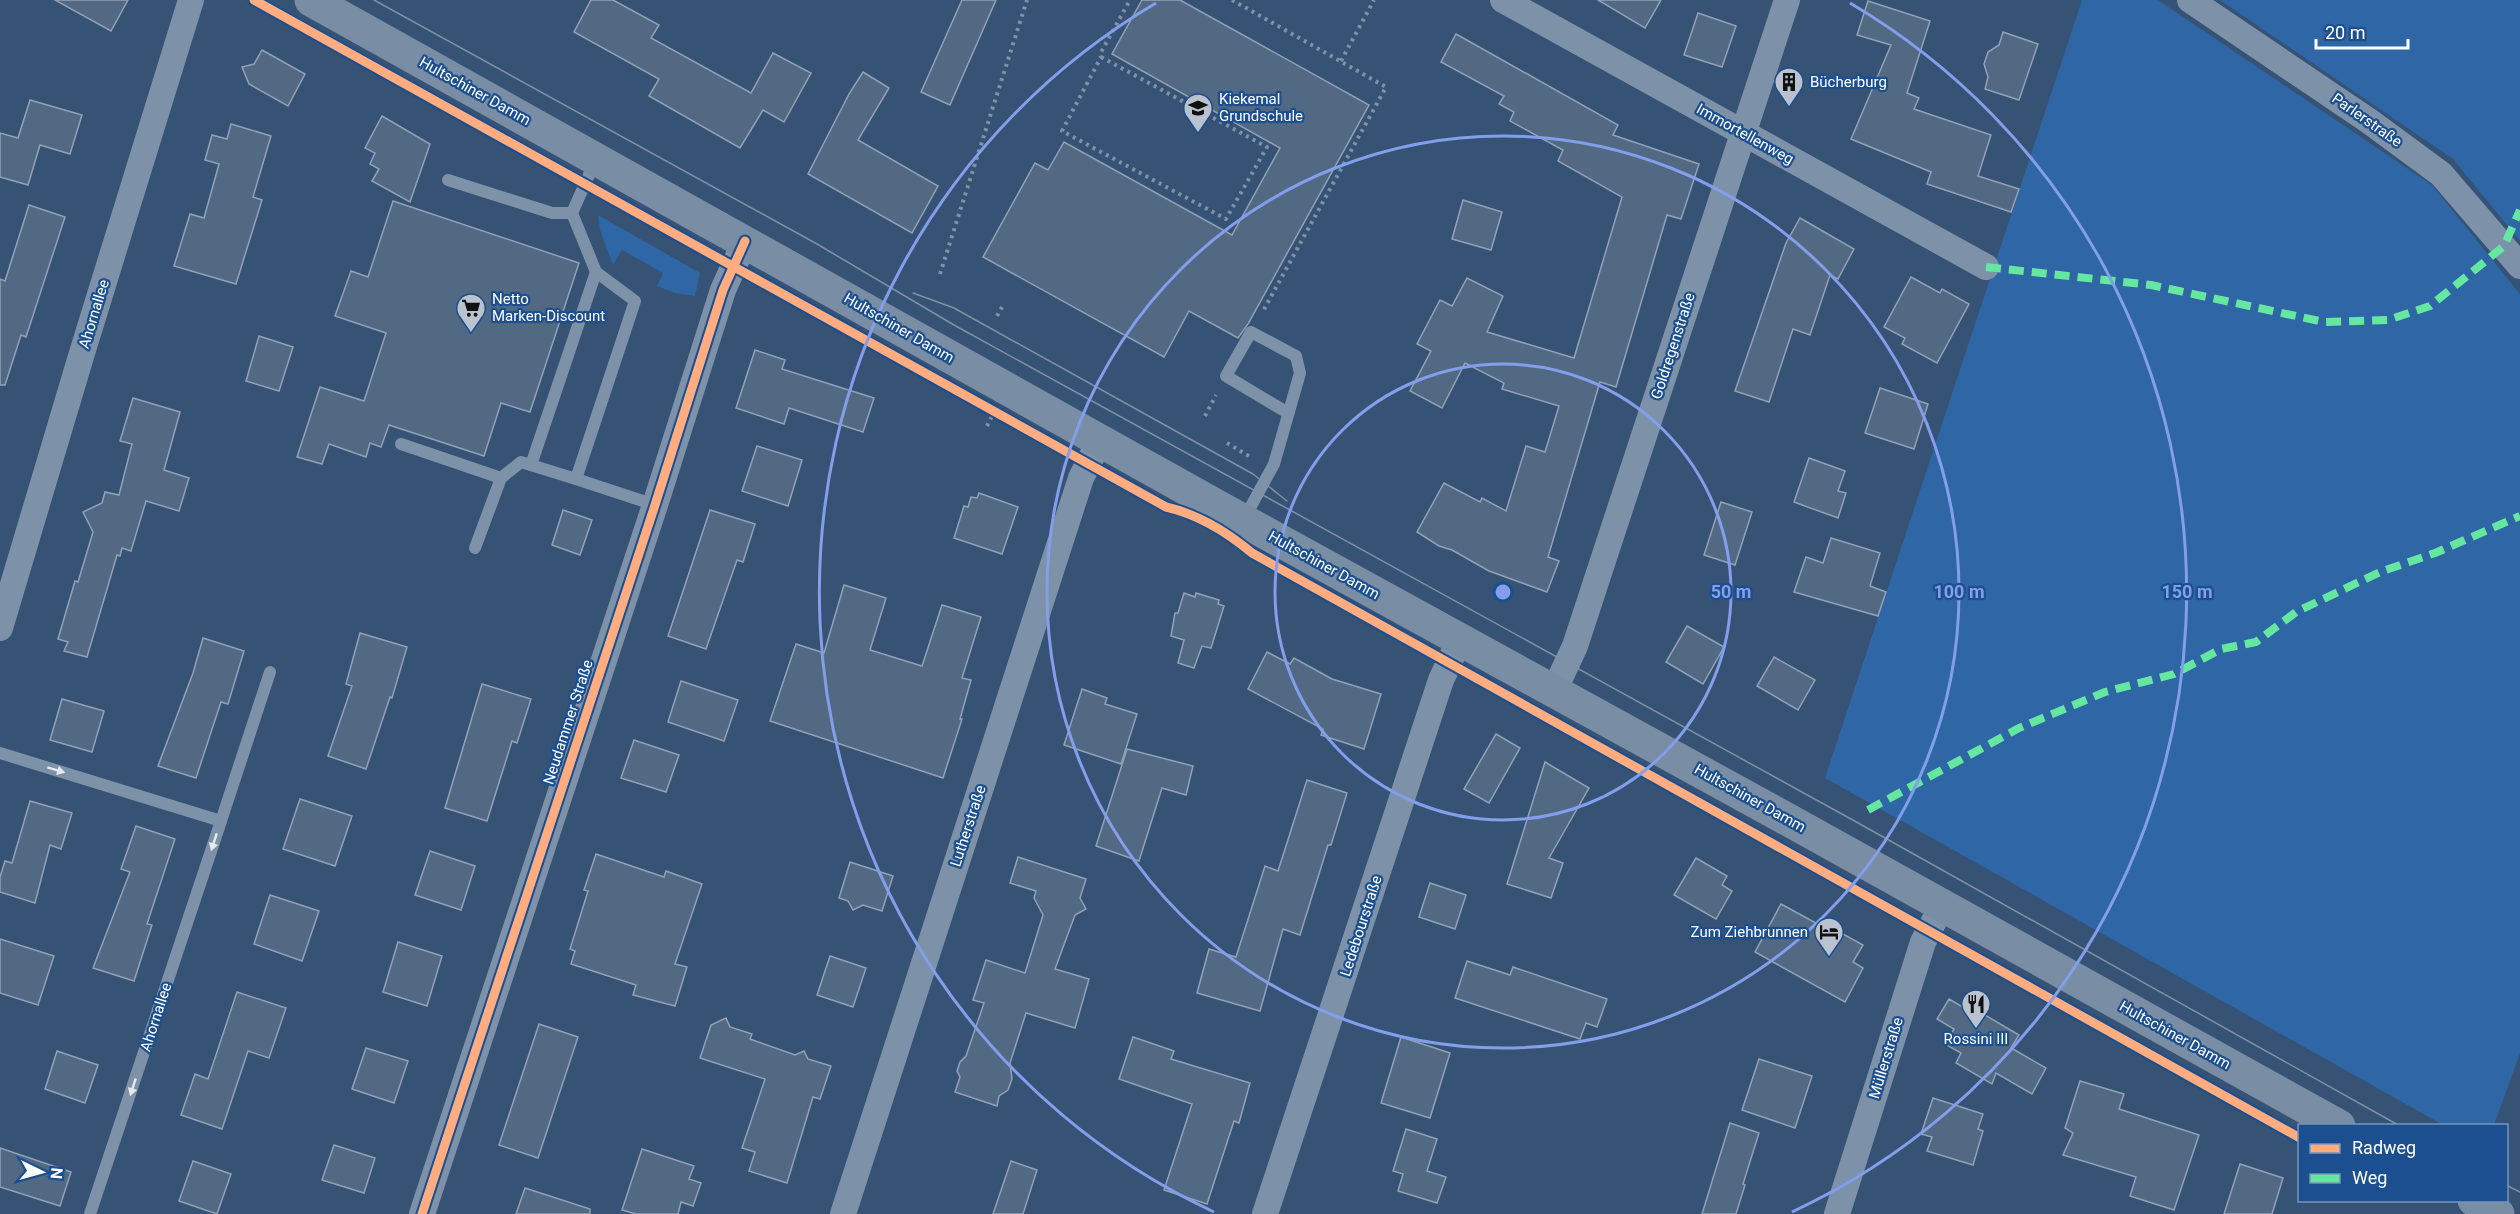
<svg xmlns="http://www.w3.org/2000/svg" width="2520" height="1214" font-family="Roboto,sans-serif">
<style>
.green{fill:#2f66a5}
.building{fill:#526984;stroke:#92a2b6;stroke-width:1.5}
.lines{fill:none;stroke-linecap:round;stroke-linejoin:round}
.path{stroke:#7d92a8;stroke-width:4;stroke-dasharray:3 4.5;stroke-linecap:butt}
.service{stroke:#7d92a8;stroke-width:12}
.minor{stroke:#7d92a8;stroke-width:26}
.secondary{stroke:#798da4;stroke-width:33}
.tram{stroke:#7e92a7;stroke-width:1.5}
.quiet{stroke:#66e7a1;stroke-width:8;stroke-dasharray:15 8;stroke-linecap:butt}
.cycleway-casing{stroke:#1b4f8f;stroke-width:13}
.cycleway{stroke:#ffac80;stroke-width:9}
.oneway{fill:#e5e9ee}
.ring{fill:none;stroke:#839eea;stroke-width:3}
.labels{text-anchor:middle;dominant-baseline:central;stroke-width:4.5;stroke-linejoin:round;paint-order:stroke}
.poi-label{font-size:15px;fill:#fff;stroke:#1b4f8f;text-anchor:start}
.street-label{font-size:15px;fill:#fff;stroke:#1b4f8f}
.centre{fill:#839eea;stroke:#1b4f8f;stroke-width:3}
.ring-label{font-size:18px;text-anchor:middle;font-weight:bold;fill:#839eea;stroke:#1b4f8f;stroke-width:4.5;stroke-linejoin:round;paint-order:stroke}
</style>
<rect width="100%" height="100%" fill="#365274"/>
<g class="green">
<polygon points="2082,0 2158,0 2432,185 2520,294 2520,1053 2494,1125 2443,1125 1825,778"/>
<polygon points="2220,0 2520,0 2520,241 2453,159"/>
<polygon points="598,215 700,273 695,296 675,293 657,286 663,273 622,250 613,265 600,230"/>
</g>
<g class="building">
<polygon points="55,0 128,0 111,31"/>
<polygon points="591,0 613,0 659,25 651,38 751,93 773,53 811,73 784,122 763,110 740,148 649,96 659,79 574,32"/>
<polygon points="962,0 996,0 950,105 921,92"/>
<polygon points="1142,0 1180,0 1369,105 1248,324 1238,338 1189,311 1164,357 983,257 1035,163 1048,170 1064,142 1232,235 1280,148 1112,54"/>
<polygon points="1598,0 1661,0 1645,28"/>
<polygon points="1868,1 1930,21 1907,93 1919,98 1914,109 1991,135 1978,176 2019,189 2011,212 1927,184 1931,172 1851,139 1891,45 1857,35"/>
<polygon points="1698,13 1736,26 1722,67 1684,55"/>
<polygon points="2003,32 2038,44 2019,100 1985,89 1988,77 1984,64 1988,52 1999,45"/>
<polygon points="1456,34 1618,125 1613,135 1699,164 1681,219 1667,215 1616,387 1600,382 1548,557 1559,561 1547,592 1489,571 1452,550 1439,546 1417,532 1444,483 1480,502 1482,498 1506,511 1526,446 1545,452 1559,406 1502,389 1504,383 1465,363 1442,408 1410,391 1431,351 1417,344 1440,300 1452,306 1467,278 1503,296 1487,332 1574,358 1622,197 1558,161 1563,150 1510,121 1514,112 1499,104 1504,96 1441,62"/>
<polygon points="262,50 305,74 288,106 249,84 242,67 254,64"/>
<polygon points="863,72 889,88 858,140 938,186 912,233 808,174 849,94"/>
<polygon points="30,100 82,115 70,154 40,145 28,185 0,177 0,133 18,138"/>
<polygon points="382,116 430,144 410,202 372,181 379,169 370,164 375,153 365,148"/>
<polygon points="231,124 271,136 253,197 262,200 236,284 174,266 190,214 204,218 219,164 205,160 212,135 227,139"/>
<polygon points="1463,200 1502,212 1491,250 1452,239"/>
<polygon points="393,201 579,263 530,412 501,403 484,456 389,425 381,447 370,443 366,457 329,444 322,464 297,457 320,387 364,401 386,333 335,316 351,271 368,277"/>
<polygon points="29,205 65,217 26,337 21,335 5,385 0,385 0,279 5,281"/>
<polygon points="1800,218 1854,249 1838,279 1830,275 1810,335 1793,329 1769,402 1735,391 1786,243"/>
<polygon points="1911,277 1940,293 1942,289 1969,304 1937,363 1902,344 1905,338 1884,327"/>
<polygon points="259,336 293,347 279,391 246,381"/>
<polygon points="755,350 785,360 782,369 874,398 863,432 789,408 784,424 736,408"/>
<polygon points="1880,388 1928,404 1914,449 1865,433"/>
<polygon points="133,398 180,412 164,470 189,478 179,511 146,501 131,551 122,548 120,556 117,555 87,657 64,651 68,642 58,639 75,581 78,582 93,532 83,512 102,503 105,492 119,495 132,444 120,441"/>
<polygon points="757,446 802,460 788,506 742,491"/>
<polygon points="1809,458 1845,471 1838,491 1846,493 1838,518 1794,502"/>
<polygon points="979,493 1018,507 1002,554 954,538 964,506 968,507 971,497 977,498"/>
<polygon points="1721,502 1752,512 1735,565 1704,555"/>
<polygon points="563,510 592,520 580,555 552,545"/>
<polygon points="710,510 755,524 743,562 737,560 706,649 668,636"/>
<polygon points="1831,538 1880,553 1870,586 1886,592 1878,616 1794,592 1806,557 1823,563"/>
<polygon points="844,585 886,598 870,650 922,666 942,605 981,617 962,678 971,680 960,719 962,719 943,778 770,721 796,644 824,653"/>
<polygon points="1184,593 1195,597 1196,593 1219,600 1218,604 1224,606 1211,648 1202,646 1194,668 1178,663 1184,640 1171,636 1175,613 1178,613"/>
<polygon points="1687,626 1724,647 1703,684 1666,662"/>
<polygon points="360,633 407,647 392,698 390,697 366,769 328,756 352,686 346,684"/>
<polygon points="203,638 244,651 228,704 221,702 196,778 158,766 193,673"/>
<polygon points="1267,652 1290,664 1294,658 1332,679 1381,694 1364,749 1321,735 1323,729 1248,689"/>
<polygon points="1774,657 1815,680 1798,710 1757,686"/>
<polygon points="681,681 738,700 724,741 668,722"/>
<polygon points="482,684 531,699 517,743 512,741 487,821 445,808"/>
<polygon points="1082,689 1107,698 1105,704 1137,714 1121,764 1064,745"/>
<polygon points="62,699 104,711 92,752 50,740"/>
<polygon points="1496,734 1520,748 1489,803 1464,789"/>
<polygon points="634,740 679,755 666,792 621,778"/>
<polygon points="1127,749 1193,766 1186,795 1162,788 1139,861 1096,846"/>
<polygon points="1545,762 1589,788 1549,858 1563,863 1551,898 1507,884"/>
<polygon points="1307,780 1347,793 1331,845 1328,845 1300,935 1283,929 1260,1011 1197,993 1209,949 1236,957 1265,866 1278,871"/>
<polygon points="300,799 352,816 335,866 283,849"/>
<polygon points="30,801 72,813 61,849 50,845 35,903 0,892 0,877 5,861 12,863"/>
<polygon points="136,826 175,839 147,924 152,925 134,981 93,968 130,872 121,869"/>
<polygon points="430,851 475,866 461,910 415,895"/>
<polygon points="596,854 664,877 666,871 702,884 675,964 687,967 675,1006 633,995 636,985 571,964 575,951 570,949 588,891 584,890"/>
<polygon points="1018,857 1086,879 1080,898 1086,909 1075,915 1055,969 1089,979 1075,1028 1026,1013 1010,1063 1012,1079 1008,1090 999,1096 997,1106 955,1092 960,1077 957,1071 960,1062 966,1056 984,1003 973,1000 986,960 1025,973 1043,915 1034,898 1036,891 1010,883"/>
<polygon points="1696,858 1727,876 1722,885 1732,891 1716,919 1674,895"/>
<polygon points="850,862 893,876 882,911 863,905 853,910 848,901 839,898"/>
<polygon points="1430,883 1466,895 1455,929 1419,917"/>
<polygon points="270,895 319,911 302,961 254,944"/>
<polygon points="1781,904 1823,927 1825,924 1863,945 1853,962 1863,968 1845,1002 1755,952"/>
<polygon points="0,939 54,956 38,1005 0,993"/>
<polygon points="398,942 442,956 427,1006 383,992"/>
<polygon points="830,956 866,968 853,1007 817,995"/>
<polygon points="1467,961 1510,975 1513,967 1607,999 1597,1027 1586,1023 1580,1039 1455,998"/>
<polygon points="237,992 286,1008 269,1058 248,1051 222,1129 181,1115 195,1074 208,1079"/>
<polygon points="1949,999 1966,1009 1968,1005 2019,1035 2011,1048 2046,1068 2032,1094 1996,1073 1992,1084 1956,1063 1961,1053 1945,1044 1954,1029 1937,1019"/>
<polygon points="726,1018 730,1027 752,1034 750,1039 795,1055 804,1051 808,1059 831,1066 820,1099 813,1097 787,1183 749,1171 755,1152 742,1148 765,1079 700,1058 711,1025"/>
<polygon points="539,1024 578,1037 538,1158 499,1145"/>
<polygon points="1133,1037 1174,1051 1171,1059 1250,1083 1239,1123 1234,1121 1207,1204 1164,1190 1192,1104 1119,1079"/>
<polygon points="1401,1037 1450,1053 1430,1118 1381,1103"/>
<polygon points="366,1048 408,1061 394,1103 352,1089"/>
<polygon points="57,1051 98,1065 85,1103 45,1089"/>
<polygon points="1759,1059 1812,1076 1795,1128 1742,1110"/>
<polygon points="2080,1081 2124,1094 2119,1109 2199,1135 2174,1210 2130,1196 2136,1177 2063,1155 2073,1133 2065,1128"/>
<polygon points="1933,1098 1983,1114 1978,1129 1983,1131 1973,1165 1927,1151 1932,1137 1921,1134"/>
<polygon points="1730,1123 1759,1133 1743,1184 1745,1185 1736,1214 1702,1214"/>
<polygon points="1406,1129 1437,1139 1427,1171 1446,1177 1437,1203 1398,1191 1403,1174 1393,1171"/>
<polygon points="334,1145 375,1158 364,1193 322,1180"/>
<polygon points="0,1148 71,1172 60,1206 0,1187"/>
<polygon points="642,1149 694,1166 689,1179 701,1183 693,1206 681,1202 678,1214 636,1214 622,1210"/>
<polygon points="193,1161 231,1174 217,1214 179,1201"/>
<polygon points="1011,1161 1037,1170 1023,1214 993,1214"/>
<polygon points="2240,1164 2283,1178 2272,1214 2224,1214"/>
<polygon points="525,1188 590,1209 590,1214 516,1214"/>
</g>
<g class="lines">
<g class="path">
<polyline points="1232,0 1386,87 1262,313"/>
<polyline points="1101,57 1267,147 1226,219 1062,131 1101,57 1100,54 1130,0"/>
<polyline points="1341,61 1374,0"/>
<polyline points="940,274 1027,0"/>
<polyline points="997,316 1002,307"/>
<polyline points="1205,416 1216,395"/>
<polyline points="987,426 992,416"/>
<polyline points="1227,443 1252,458"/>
</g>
<g class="service">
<polyline points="596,159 572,213 596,272 635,301 576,479 655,505"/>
<polyline points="448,180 552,213 572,213"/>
<polyline points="401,444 501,478"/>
<polyline points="531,465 596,272"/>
<polyline points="1244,519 1274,464 1300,373 1296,356 1251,332 1226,376 1288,413"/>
<polyline points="475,548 501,478 521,462 576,479"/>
<polyline points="0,753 221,821 90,1214"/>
<polyline points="221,821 270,672"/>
</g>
<g class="minor">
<polyline points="1503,0 1986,267"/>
<polyline points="2190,0 2369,121 2441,174 2520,266"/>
<polyline points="0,628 82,353 191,0"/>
<polyline points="1554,691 1575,646 1787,0"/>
<polyline points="422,1214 655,505 723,290 745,241"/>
<polyline points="843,1214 1081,478 1100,440"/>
<polyline points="1265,1214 1441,680 1460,639"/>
<polyline points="1837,1214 1923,942 1942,906"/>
</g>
<g class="secondary">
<polyline points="311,0 1224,510 1783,817 2339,1126"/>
<polyline points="2474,1200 2498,1214"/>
</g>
<g class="tram">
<polyline points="374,0 817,244 954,325 1851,819 2400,1126"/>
<polyline points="913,293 954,308 1253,474 1287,501"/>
<polyline points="2506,1185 2520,1192"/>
</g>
<g class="quiet">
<polyline points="1986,267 2151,285 2324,322 2388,320 2430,306 2504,246 2520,210"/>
<polyline points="1868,810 2019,728 2105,692 2174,674 2221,649 2256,642 2296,612 2380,572 2435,553 2520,516"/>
</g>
<g class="cycleway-casing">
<g id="cycleway">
<path d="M254 0 1166 507C1197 514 1227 532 1252 553L2300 1138"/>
<polyline points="422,1214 655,505 723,290 745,241"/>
</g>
</g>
<use href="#cycleway" class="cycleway"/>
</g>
<defs><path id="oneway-solid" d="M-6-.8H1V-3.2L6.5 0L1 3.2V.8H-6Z" transform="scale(1.5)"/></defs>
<g class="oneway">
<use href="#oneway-solid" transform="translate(56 770) rotate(17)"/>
<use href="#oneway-solid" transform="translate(214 842) rotate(108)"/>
<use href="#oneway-solid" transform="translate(133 1087) rotate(108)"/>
</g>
<g class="ring">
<circle cx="1503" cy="592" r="228"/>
<circle cx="1503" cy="592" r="456"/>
<path d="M1214 1212A684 684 0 0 1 1156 3M1850 3A684 684 0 0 1 1792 1212"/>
</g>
<defs>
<g id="building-pin" transform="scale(1.5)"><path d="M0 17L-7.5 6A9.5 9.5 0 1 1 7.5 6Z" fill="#b9c2ce" stroke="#1b4f8f"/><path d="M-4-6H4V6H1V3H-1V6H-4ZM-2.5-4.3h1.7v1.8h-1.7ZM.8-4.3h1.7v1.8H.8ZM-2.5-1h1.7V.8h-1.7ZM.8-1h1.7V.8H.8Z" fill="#111"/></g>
<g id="school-pin" transform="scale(1.5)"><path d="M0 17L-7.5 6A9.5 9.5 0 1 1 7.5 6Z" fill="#b9c2ce" stroke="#1b4f8f"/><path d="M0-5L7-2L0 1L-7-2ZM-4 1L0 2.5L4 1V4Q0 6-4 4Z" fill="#111"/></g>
<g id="supermarket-pin" transform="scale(1.5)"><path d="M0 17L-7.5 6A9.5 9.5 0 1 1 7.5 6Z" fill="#b9c2ce" stroke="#1b4f8f"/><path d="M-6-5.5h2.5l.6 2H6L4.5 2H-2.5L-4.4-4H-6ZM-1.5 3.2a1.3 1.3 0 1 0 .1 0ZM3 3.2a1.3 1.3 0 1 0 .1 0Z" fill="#111"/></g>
<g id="hotel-pin" transform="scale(1.5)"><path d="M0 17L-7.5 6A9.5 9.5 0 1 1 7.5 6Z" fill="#b9c2ce" stroke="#1b4f8f"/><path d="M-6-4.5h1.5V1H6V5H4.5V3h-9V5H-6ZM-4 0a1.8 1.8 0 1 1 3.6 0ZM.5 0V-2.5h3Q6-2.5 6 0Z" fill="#111"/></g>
<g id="restaurant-pin" transform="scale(1.5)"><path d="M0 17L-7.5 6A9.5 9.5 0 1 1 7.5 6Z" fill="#b9c2ce" stroke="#1b4f8f"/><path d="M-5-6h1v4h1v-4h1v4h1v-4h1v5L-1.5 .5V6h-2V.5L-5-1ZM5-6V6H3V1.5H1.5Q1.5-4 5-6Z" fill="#111"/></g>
</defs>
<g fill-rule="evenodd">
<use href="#building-pin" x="1789" y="82"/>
<use href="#school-pin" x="1198" y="108"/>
<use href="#supermarket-pin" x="471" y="308"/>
<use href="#hotel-pin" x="1829" y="932"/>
<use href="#restaurant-pin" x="1976" y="1004"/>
</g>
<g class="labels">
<g class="poi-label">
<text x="1810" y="82">Bücherburg</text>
<text x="1219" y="99">Kiekemal<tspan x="1219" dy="17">Grundschule</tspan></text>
<text x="492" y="299">Netto<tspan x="492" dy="17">Marken-Discount</tspan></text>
<text x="1808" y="932" text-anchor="end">Zum Ziehbrunnen</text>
<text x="1976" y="1039" text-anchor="middle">Rossini III</text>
</g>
<g class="street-label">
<text transform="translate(475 91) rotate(29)">Hultschiner Damm</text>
<text transform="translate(2367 120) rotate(35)">Parlerstraße</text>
<text transform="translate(1745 134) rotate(29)">Immortellenweg</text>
<text transform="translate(94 314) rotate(-73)">Ahornallee</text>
<text transform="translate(899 328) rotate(30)">Hultschiner Damm</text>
<text transform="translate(1673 346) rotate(-72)">Goldregenstraße</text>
<text transform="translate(1324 565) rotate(29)">Hultschiner Damm</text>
<text transform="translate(568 722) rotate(-72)">Neudammer Straße</text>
<text transform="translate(1750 798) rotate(29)">Hultschiner Damm</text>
<text transform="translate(968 826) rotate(-72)">Lutherstraße</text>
<text transform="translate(1361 926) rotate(-72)">Ledebourstraße</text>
<text transform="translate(156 1017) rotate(-72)">Ahornallee</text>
<text transform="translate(2175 1035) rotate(29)">Hultschiner Damm</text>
<text transform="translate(1886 1058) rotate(-73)">Müllerstraße</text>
</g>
</g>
<circle cx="1503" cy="592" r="9" class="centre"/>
<g class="ring-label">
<text x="1731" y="598">50 m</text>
<text x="1959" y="598">100 m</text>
<text x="2187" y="598">150 m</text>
</g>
<rect x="2298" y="1124" width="210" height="78" fill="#1b4f8f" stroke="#7695bc" stroke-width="1.5"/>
<rect x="2310" y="1144" width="30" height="9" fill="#ffac80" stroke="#7695bc" stroke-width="1.5"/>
<text x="2352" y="1154" font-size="18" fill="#ffffff">Radweg</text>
<rect x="2310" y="1174" width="30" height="9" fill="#66e7a1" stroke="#7695bc" stroke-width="1.5"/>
<text x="2352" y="1184" font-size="18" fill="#ffffff">Weg</text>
<g transform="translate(42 1172) rotate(95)" stroke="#1b4f8f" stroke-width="4.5" paint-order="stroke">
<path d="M0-4.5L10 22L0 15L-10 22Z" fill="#ffffff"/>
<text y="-9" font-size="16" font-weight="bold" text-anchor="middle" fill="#ffffff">N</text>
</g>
<path d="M2316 39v9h92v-9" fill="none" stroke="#ffffff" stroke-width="3"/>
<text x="2325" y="39" font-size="18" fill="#ffffff" stroke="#1b4f8f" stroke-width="4.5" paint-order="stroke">20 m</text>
</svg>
